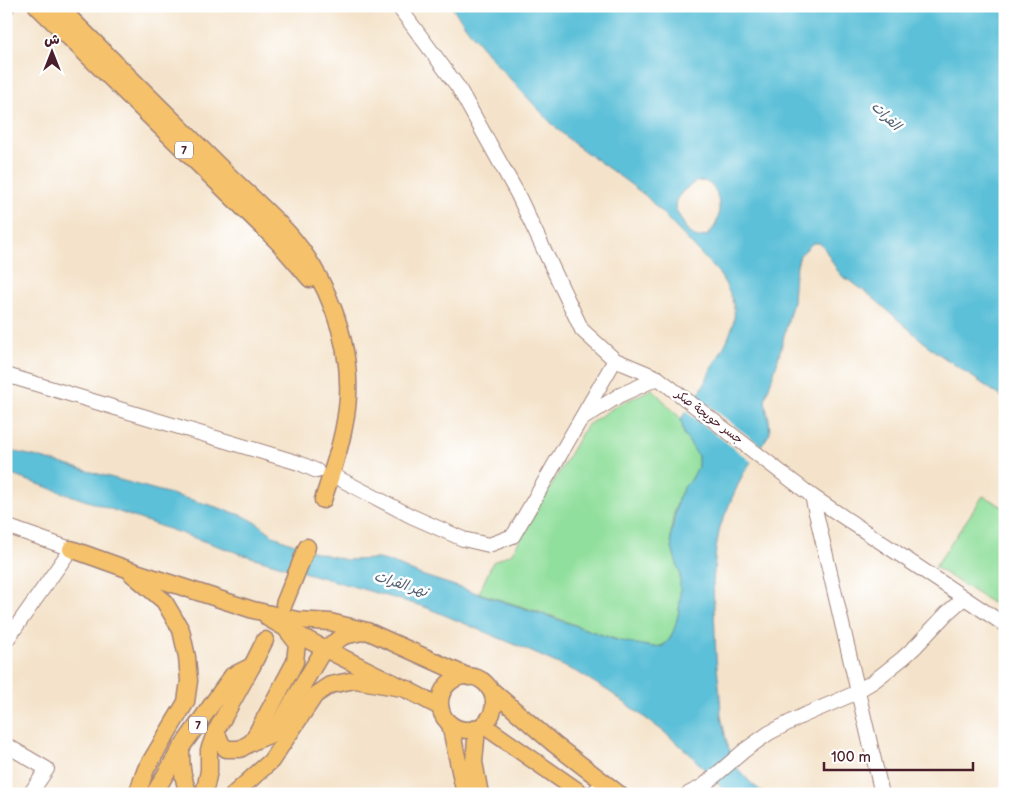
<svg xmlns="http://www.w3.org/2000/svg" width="1011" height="800" font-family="'Balsamiq Sans','Playpen Sans Arabic',sans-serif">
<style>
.green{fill:#91df9c;stroke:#6e7f64}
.water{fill:#5bc0d8;stroke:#527082;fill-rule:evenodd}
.pier{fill:#f4e3ca}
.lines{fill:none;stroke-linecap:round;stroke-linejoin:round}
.minor-casing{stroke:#9f817a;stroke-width:16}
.major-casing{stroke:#9f817a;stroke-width:19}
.minor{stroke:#fff;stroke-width:14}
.major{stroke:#f5c16b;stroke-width:16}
.labels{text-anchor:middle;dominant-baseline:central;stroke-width:5;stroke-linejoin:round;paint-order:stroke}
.shield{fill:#fff;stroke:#80626b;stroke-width:1}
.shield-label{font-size:11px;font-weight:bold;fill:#4a1f2b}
.street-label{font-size:12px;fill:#4a1f2b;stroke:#fff}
.water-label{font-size:14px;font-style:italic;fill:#515f70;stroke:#fff}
</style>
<rect width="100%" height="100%" fill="#fff"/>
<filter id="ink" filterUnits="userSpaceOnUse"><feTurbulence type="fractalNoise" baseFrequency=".02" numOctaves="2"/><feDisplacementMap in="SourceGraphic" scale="10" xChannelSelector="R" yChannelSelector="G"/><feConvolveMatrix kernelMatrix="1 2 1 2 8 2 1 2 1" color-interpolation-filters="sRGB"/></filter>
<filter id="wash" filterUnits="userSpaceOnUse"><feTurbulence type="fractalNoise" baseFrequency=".0096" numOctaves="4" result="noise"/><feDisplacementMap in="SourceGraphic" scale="20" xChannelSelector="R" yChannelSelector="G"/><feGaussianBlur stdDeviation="1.12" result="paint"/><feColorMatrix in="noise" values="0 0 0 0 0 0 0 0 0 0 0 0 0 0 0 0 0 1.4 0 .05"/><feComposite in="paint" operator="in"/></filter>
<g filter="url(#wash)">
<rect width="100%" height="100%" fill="#f4e3ca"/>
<g class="green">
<path d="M652 389C659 396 666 403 673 411 675 413 679 416 681 419 683 424 682 429 684 434 687 442 696 448 698 457 702 474 682 485 678 500 674 511 671 525 671 537 671 550 678 562 680 574 682 591 680 636 663 645 646 655 571 623 551 616 527 608 503 601 479 593L493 562 512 553 586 426 616 406Z"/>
<polygon points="983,496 1005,508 1005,611 935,567"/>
</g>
<path class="water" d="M451 6H1005V399L933 350 871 296 852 282 844 278 837 270 823 246 819 243H813L800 255 795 273 793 301 777 363 767 393 765 401 767 412 769 420 770 433 743 474 732 498 720 527 716 548 713 583 716 657 720 695 721 716 727 744 738 769 752 784 765 794H728L688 752 663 731 610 692 579 673 516 645 425 607 244 555 6 473V450L34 456 210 505 244 516 257 523 276 537 318 553 346 560 378 559 391 562 421 575 551 617 616 640 653 647 663 646 670 639 675 627 679 611 680 600V574L672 548 671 537 673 524 678 499 685 486 692 479 698 467V456L684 434 681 419C687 409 695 400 701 390 705 383 708 376 711 369 721 352 737 328 734 308 732 295 725 283 718 272L646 196 622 178 573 143 554 126 499 67 474 37ZM704 181C720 186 722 211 716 224 714 228 711 231 708 235L697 238 688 232 675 208 676 200 683 191 695 182Z"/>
<polygon class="pier" points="695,395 763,447 753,463 684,410"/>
</g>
<g filter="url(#ink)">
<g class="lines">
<g class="minor-casing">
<g id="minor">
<polyline points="6,8 8,6"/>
<polyline points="615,360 658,378 812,496 1005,625"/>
<polyline points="6,375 299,463 317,471"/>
<polyline points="582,419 620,395 658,378"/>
<polyline points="338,478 363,491 411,516 463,539 489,545 513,536 615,360 582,330 517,193 458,87 398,6"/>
<polyline points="812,496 882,794"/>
<polyline points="6,526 71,549 6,641"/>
<polyline points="6,745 47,769 30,794"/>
<path d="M592 794C599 786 606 785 615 790"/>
<polyline points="688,794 703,786 745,750 769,733 802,716 851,695 874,681 903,658 916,646 947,613 964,598"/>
</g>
</g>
<g class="major-casing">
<g id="major">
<polyline points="37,6 278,242 310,279"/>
<path d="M58 6C111 59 164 112 217 164 240 187 266 209 288 233 326 276 351 339 348 397 346 432 334 466 323 500"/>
<polyline points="71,549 127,569 253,610 297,620 330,622 367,631 469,677"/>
<polyline points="132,574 164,601 181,630 187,657 189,681 186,702 146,769 137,794"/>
<polyline points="284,604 307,547"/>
<path d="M268 618C324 651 383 676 440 707"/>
<circle cx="467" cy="703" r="27"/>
<polyline points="489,688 554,744 619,794"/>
<polyline points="450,724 465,794"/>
<polyline points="483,725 582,794"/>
<polyline points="477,728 474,762 480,794"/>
<polyline points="216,731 221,743 226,749 240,749 252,742 274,733 324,649 344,636 362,632"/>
<polyline points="252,742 295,662 297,643 287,630"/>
<path d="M181 748C181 765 182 778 189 794"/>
<polyline points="154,794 181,748 232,676 252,666"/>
<polyline points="204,794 209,771 209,750 216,731 252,666 265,640"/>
<polyline points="234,794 271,761 315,695 330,685 355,680 408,689"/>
</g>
</g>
<use href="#minor" class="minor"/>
<use href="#major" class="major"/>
</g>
</g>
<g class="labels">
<g class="shield">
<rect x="175" y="141.5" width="18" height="17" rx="4"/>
<rect x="189" y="716.5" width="18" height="17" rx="4"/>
</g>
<g class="shield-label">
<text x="184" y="150">7</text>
<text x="198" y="725">7</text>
</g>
<g class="street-label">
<text transform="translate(709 417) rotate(37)">جسر حويجة صكر</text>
</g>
<g class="water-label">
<text transform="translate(886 116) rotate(44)">الفرات</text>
<text transform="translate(401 584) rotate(18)">نهر الفرات</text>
</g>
</g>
<rect width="1011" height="800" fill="none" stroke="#fff" stroke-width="25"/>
<g transform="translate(52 52)" stroke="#ffffff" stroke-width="4" paint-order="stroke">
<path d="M0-4L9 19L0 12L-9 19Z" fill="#4a1f2b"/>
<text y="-8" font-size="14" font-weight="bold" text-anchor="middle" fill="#4a1f2b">ش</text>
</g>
<path d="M824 762v8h149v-8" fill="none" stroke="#4a1f2b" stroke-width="2.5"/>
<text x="831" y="762" font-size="15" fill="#4a1f2b" stroke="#ffffff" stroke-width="4" paint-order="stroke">100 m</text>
</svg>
